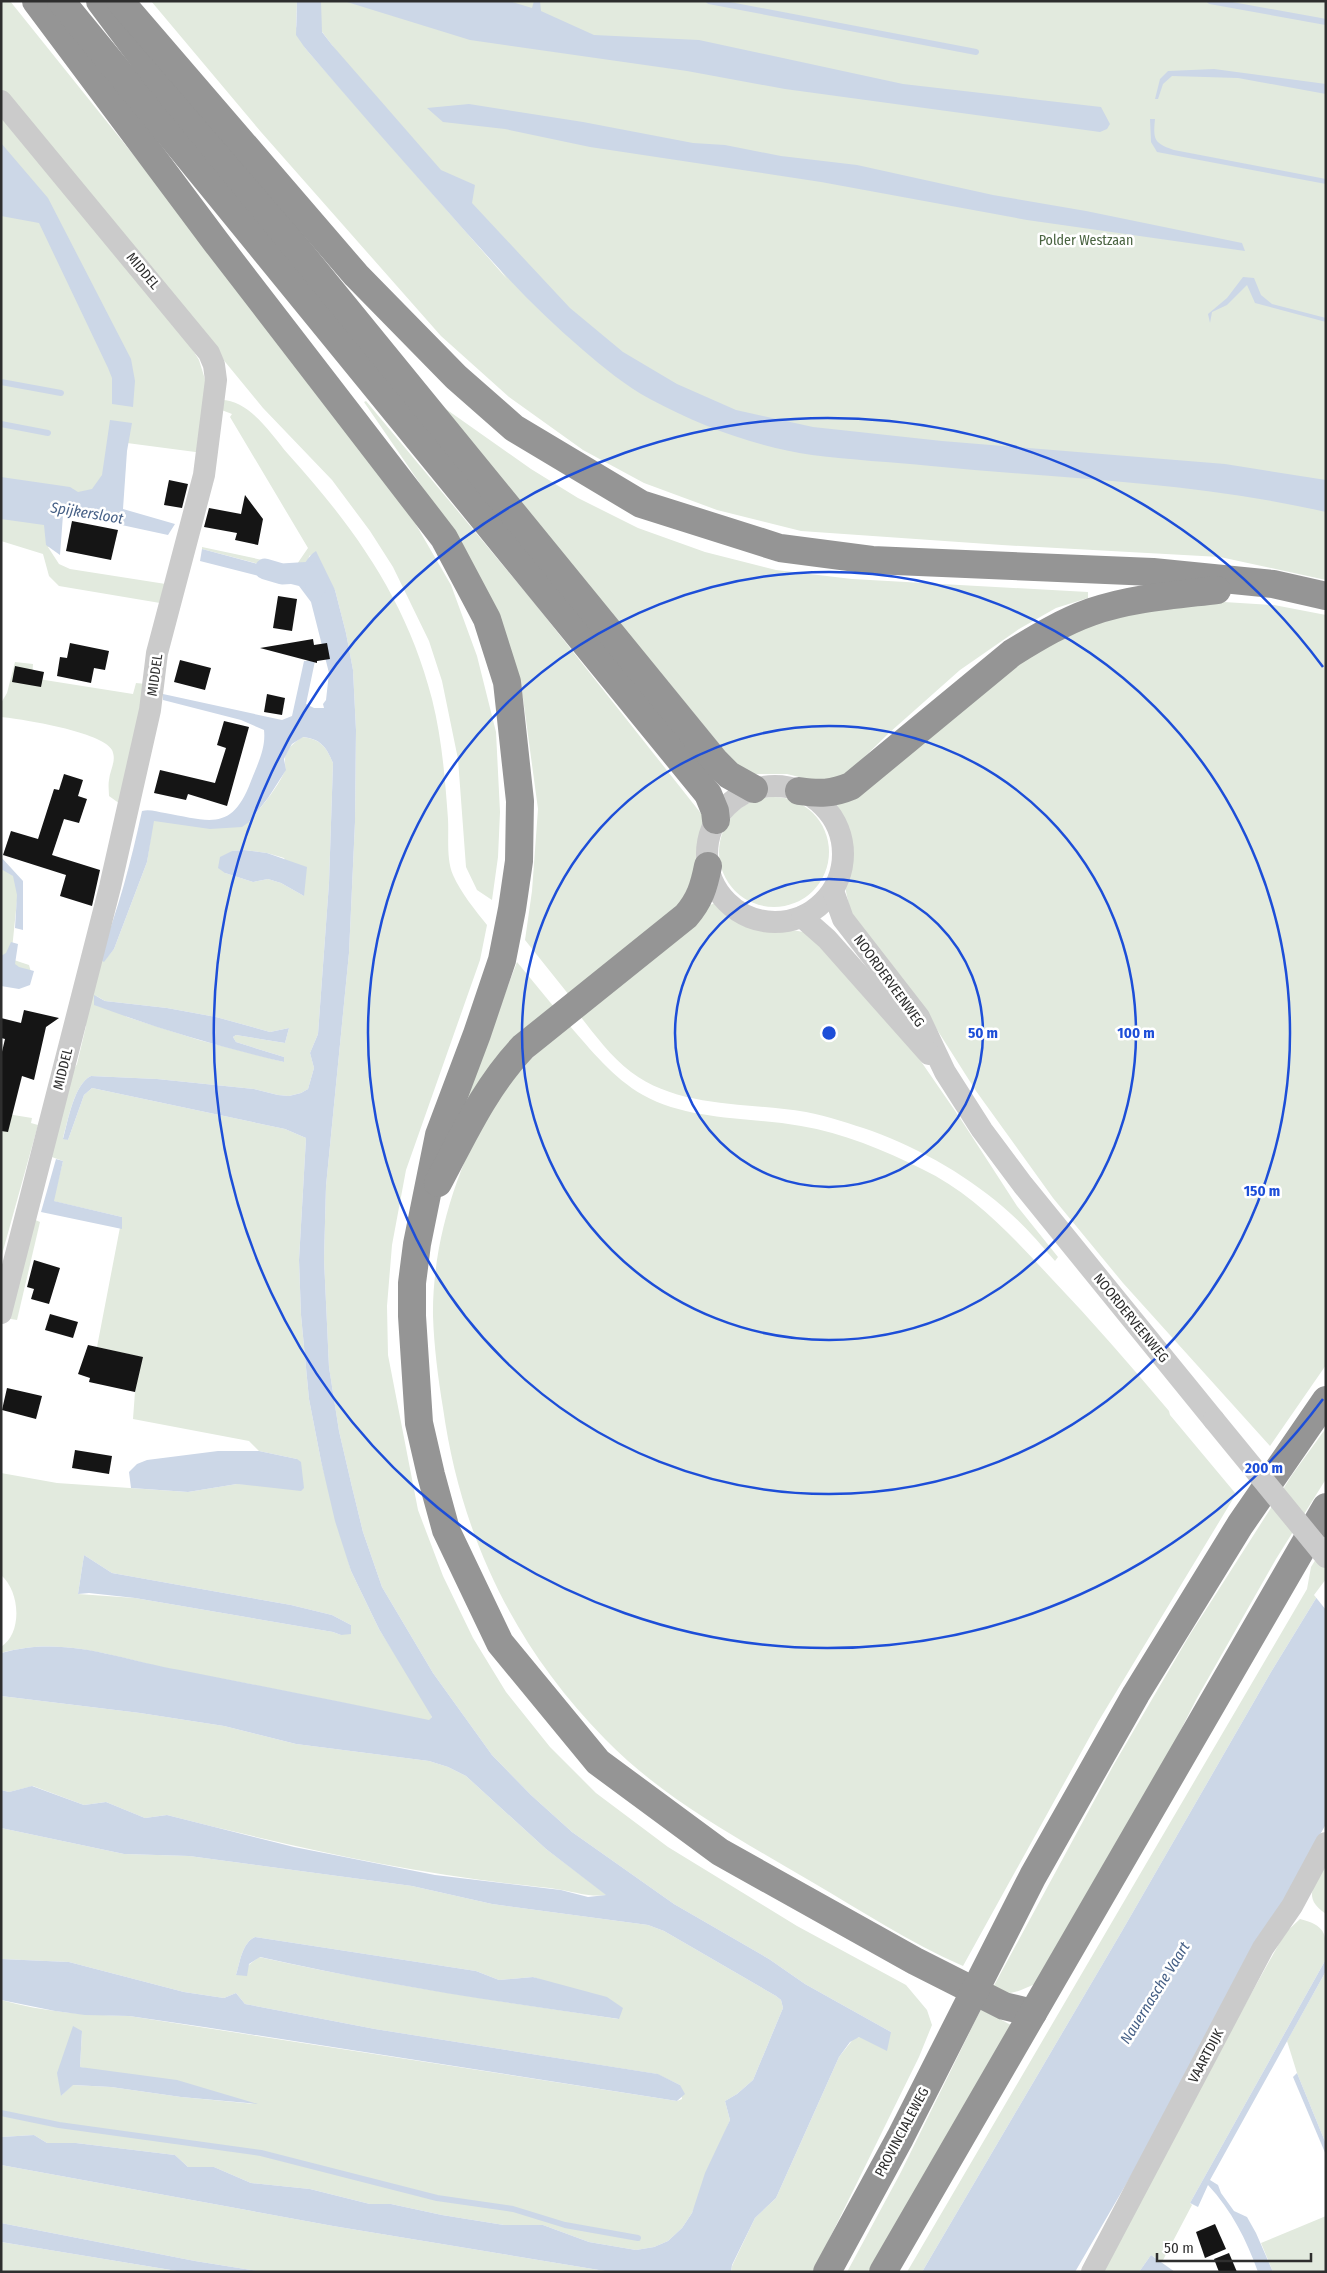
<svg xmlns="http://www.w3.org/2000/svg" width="1327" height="2273" font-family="'Fira Sans Condensed',sans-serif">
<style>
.green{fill:#e2eade;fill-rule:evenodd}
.water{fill:#ccd7e7}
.pier{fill:#fff}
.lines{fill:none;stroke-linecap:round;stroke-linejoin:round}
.stream{stroke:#ccd7e7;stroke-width:6}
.canal{stroke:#ccd7e7;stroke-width:21}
.building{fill:#151515}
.minor{stroke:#cbcbcb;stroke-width:22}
.highway{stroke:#959595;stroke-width:28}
.minor-bridge{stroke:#cbcbcb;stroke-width:22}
.ring{fill:none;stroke:#1d4ed8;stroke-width:2.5}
.labels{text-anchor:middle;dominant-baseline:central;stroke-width:5;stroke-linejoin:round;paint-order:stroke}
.park-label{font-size:14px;fill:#4a6441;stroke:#fff}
.street-label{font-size:14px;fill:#2e2e2e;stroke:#fff}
.water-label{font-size:15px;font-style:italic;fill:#466086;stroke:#fff}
.centre{fill:#1d4ed8;stroke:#fff;stroke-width:2.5}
.ring-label{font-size:15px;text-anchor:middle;font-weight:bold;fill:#1d4ed8;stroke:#fff;stroke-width:5;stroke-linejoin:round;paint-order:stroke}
</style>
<rect width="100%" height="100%" fill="#fff"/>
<g class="green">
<polygon points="1,1 10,1 217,259 404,504 451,585 477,656 496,732 500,812 498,857 492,900 477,890 466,867 458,759 442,681 429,641 393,567 370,531 332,480 263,408 1,89"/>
<polygon points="151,1 297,1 296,26 305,48 507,279 299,1 1326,1 1326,580 1220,557 1002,545 801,531 717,510 644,483 583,450 509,397 441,336 261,132"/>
<path d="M1 112 176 323 199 360 208 389 203 453 127 443C125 468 125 492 119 516L61 510 52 543 48 547 59 564 70 569 172 585 166 604 59 586 49 576 43 554 1 541Z"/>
<polygon points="426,395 531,469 578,498 638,528 705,552 776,570 852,579 1088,592 1088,598 1056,608 1019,629 960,670 889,733 851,770 834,780 811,780 787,774 752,774 736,765 665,678"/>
<path d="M220 400C249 399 271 434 288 454 355 528 407 601 432 699 442 739 445 778 448 819 449 836 446 859 453 875 461 893 475 910 487 925L480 960 406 1170 392 1245 387 1306 388 1355 418 1510 443 1576 473 1638 506 1692 550 1747 596 1793 668 1847 797 1926 906 1985 927 2010 932 2025 919 2057 813 2272H731L732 2266 755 2218 776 2198 839 2057 854 2038 891 2032 805 1984 769 1959 674 1904 572 1832 531 1795 492 1755 433 1673 382 1587 363 1532 352 1487 339 1431 329 1367 324 1259 326 1186 349 953 355 822 356 730 353 670 346 633 335 590 310 555 300 575 202 549V547L295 567 308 548 230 417 232 414 219 409Z"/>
<path d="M366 401 532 600 707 821C702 835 703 846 700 860 696 880 688 894 675 909L569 995 525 940 532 891 538 809 523 698 493 610 445 520 364 402Z"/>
<polygon points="1208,601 1274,605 1326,615 1326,1365 1270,1446 1123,1283 1053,1198 976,1091 922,1006 851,915 845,887 852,845 850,832 837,805 981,686 1080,623"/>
<path d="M15 662 33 664 32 678 133 694 136 683 146 684 123 806 109 796C109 791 108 785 109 780 110 769 117 761 112 750 103 732 22 719 1 717V703L7 693Z"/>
<path d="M302 737C320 739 326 746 333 763L329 883 318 1034 310 1053 314 1068 308 1089 301 1093 289 1096 278 1095 254 1089 157 1079 91 1076C74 1084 68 1121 63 1138L68 1140 84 1095 92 1088 285 1129 306 1138 299 1260 301 1315 309 1399 321 1461 351 1571 379 1629 426 1704 432 1717 429 1721C346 1703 263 1686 180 1671 117 1659 66 1635 1 1653V1647C23 1633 20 1591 1 1575V1473L57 1483 188 1492 237 1484 259 1485 297 1459 259 1451 249 1441 133 1419 135 1392 142 1357 97 1347 122 1217 53 1201 63 1161 49 1156 68 1079 77 1064 86 1026 82 1013 99 959 104 961 114 949 147 862 153 821 249 822C262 806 275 791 284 773 286 769 285 766 285 761 284 750 294 743 302 737ZM244 850 267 853 284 858 304 896 281 883 268 879 253 882 225 873 232 851ZM95 995 105 1001 167 1008 216 1017 270 1032 289 1028 285 1043 236 1035 233 1037 236 1042 284 1057V1062L199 1040 127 1017ZM84 1555 112 1573 291 1605 332 1615 351 1625 341 1635 333 1632 135 1598 78 1594Z"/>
<circle cx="774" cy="852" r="55"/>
<polygon points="1,865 19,881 11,959 29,965 31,972 1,977"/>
<path d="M715 903C729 914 746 925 764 928 781 930 789 928 807 933L898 1028 960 1118 1017 1206 1058 1257 1055 1261C1041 1245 1027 1228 1011 1214 972 1178 921 1149 872 1131 851 1124 828 1116 806 1112 748 1102 680 1109 631 1072 611 1057 595 1035 580 1016L708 906Z"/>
<polygon points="517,962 554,1007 454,1128"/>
<path d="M569 1025C591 1050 613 1078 643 1095 689 1121 750 1117 801 1126 843 1133 884 1150 922 1169 974 1194 1013 1237 1051 1278 1092 1321 1131 1366 1169 1411L1170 1415 1236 1494 1098 1722 963 1966C910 1943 862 1911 812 1882 741 1840 663 1799 605 1739 514 1646 461 1536 443 1408 438 1377 434 1347 433 1316 432 1243 458 1161 496 1100 515 1070 544 1048 569 1025Z"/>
<polygon points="1,1113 32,1118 31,1123 38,1125 1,1258"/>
<polygon points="31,1218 40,1222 17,1320 5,1318"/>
<path d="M1326 1428V1479L1276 1559 1197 1698 1166 1759 1035 1984C1019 1991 1008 1997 991 1991L1113 1766 1189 1636 1292 1475Z"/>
<polygon points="1326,1543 1326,1582 1271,1672 1122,1931 922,2272 907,2272 1307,1589 1311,1567"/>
<path d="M1 1696 140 1713 224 1726 296 1744 429 1761 448 1767 466 1776 546 1849 607 1895C589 1897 579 1893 562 1890 546 1887 529 1886 513 1884 395 1870 281 1844 167 1815L145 1818 106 1802 84 1805 33 1786 9 1792 1 1790Z"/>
<path d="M1 1828 124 1854 189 1856 412 1886 492 1904 648 1925 664 1931 776 1996 781 2000 783 2008 753 2080 737 2094 725 2101 730 2120 692 2213 682 2228 668 2241 654 2247 636 2250 589 2242 543 2225H504L442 2215 391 2204H370L310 2189 251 2183 214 2167H188L175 2155 76 2143H47L34 2135 1 2137V2000C43 2012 86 2015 129 2016L677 2101 682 2099 680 2085 657 2074 375 2029 245 2004 236 1993 224 1998 184 1992 69 1962 1 1959ZM255 1937 476 1971 499 1980 533 1977 622 2008 618 2019C499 2001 378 1984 259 1957L236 1975C240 1962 242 1943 255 1937ZM82 2031 80 2067 255 2104 181 2097 111 2087 72 2085 61 2096Z"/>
<path d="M1326 1864V1914C1301 1897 1315 1885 1326 1864Z"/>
<path d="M1300 1919C1327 1926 1326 1934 1326 1959L1190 2203 1192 2205 1162 2262 1151 2255 1139 2272H1096L1285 1933Z"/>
<polygon points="1326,1971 1326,2144 1297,2073 1287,2041"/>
<polygon points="981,2009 1011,2025 868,2272 847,2272 901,2172"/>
<polygon points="1,2165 333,2226 611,2272 263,2272 195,2261 1,2223"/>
<polygon points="1326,2216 1326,2272 1273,2272 1261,2243"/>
<polygon points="1,2242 183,2272 1,2272"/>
</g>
<g class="water">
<path d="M297 1H321L322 32 332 45 441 170 475 185 472 203 570 308 623 352 677 384 736 410 813 427 942 441 1225 464 1326 480V512C1196 482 1063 479 931 466 891 462 851 460 812 455 756 447 700 426 650 399 626 386 604 368 583 350 531 306 487 256 442 205 396 153 350 101 305 48L296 35Z"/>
<polygon points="509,1 532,8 534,1 540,1 541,11 594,35 699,40 903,84 1101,107 1110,124 1107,129 1100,132 785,89 687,71 470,40 347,2"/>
<polygon points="1214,69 1326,84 1326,94 1238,78 1172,76 1163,84 1158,99 1155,99 1160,79 1168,71"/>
<polygon points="469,104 583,122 693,143 725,145 781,156 857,165 993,195 1086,211 1242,243 1245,251 1027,220 821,182 590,147 505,129 443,122 427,108"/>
<path d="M1150 119H1155C1153 140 1154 143 1174 150L1326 179V184L1157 152 1151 142Z"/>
<polygon points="1,143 48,198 131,359 135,381 133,407 112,404 112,378 108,368 39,223 1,216"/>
<polygon points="1243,277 1254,278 1261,295 1272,304 1326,318 1326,322 1255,303 1247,285 1227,305 1212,312 1210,323 1208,314 1227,298"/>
<polygon points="110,420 132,423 127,451 123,509 175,524 168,535 66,513 63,515 60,555 46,545 44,525 1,519 1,477 70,487 78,492 92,489 102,475"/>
<path d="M202 549 299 575C304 565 307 557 316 551L335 590 346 633 353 670 356 730 355 822 349 953 326 1186 324 1259 329 1367 339 1431 352 1487 363 1532 382 1587 433 1673 492 1755 531 1795 572 1832 674 1904 769 1959 805 1984 891 2032 887 2051 859 2037 850 2042 839 2057 776 2198 755 2218 732 2265 731 2272H611L333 2226 1 2165V2137L34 2135 47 2143H76L175 2155 188 2167H214L251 2183 310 2189 370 2204H391L442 2215 504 2225H543L589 2242 636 2250 654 2247 668 2241 682 2228 692 2213 705 2173 730 2120 725 2101 737 2094 753 2080 783 2008 781 2000 776 1996 664 1931 648 1925 492 1904 412 1886 189 1856 124 1854 1 1828V1790L9 1792 32 1786 84 1805 106 1802 145 1818 167 1815 294 1847 435 1875 561 1890 588 1897 606 1895 546 1849 466 1776 448 1767 429 1761 296 1744 224 1726 140 1713 1 1696V1653C66 1635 117 1659 180 1670 263 1686 346 1703 429 1720L432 1717 379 1629 351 1571 335 1521 321 1461 309 1399 301 1315 299 1260 306 1138 285 1129 92 1088 84 1095 68 1140 63 1139C68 1121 74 1084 91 1076L157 1079 254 1089 278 1095 289 1096 301 1093 308 1089 314 1068 310 1053 318 1034 329 883 333 763C326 746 320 739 303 737L292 744 288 751 284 759 286 770 268 798 249 822 242 827 210 829 154 821 147 862 114 949 104 962 99 959C118 911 131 862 142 811 150 809 157 812 165 813 210 821 232 832 251 781 258 763 266 748 264 730L241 720 163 700V694L282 720 292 716 304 661H315L306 704 314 708H324L323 704 326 700 329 673 311 602 299 586 200 561Z"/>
<polygon points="244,850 267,853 307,867 304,896 281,883 268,879 253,882 225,873 218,868 220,857 232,851"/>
<polygon points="1,857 23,881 23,930 15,928 17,895 13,876 1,869"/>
<polygon points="11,942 18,944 15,964 19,967 34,971 30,985 19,989 1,986 1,956 6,953"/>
<path d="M94 995 105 1001 167 1008 216 1017 270 1032 289 1028 285 1043 236 1035 233 1037 236 1042 284 1057V1062C219 1047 156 1028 94 1005Z"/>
<polygon points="56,1159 63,1161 54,1201 122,1217 122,1229 41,1212"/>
<polygon points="218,1451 259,1451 297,1459 301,1462 304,1488 301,1491 237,1484 188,1492 131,1488 129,1472 137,1464 147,1460"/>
<polygon points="84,1555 112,1573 291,1605 332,1615 351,1625 351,1634 341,1635 333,1632 135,1598 89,1593 78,1594"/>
<polygon points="1326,1582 1326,1824 1132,2174 1075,2272 922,2272 1122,1931 1271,1672"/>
<path d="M255 1937 476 1971 499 1980 533 1977 607 1997 623 2008 619 2019C499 2002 378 1984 260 1957L249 1964 247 1976 236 1975C240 1962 242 1943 255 1937Z"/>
<polygon points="1,1959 69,1962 184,1992 224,1998 236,1993 245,2004 375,2029 658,2074 680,2085 685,2094 677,2101 204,2027 129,2016 85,2015 55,2011 1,2000"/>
<path d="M1326 1959V1971L1210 2180 1218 2185 1221 2193 1234 2211 1247 2217 1256 2233 1273 2272H1258C1246 2239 1232 2211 1208 2185L1198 2207 1190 2203Z"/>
<polygon points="73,2026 82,2031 80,2067 177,2080 258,2104 181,2097 111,2087 73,2085 61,2096 57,2073"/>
<polygon points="1297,2073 1326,2144 1326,2155 1293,2077"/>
<polygon points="1,2223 195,2261 263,2272 183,2272 1,2242"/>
<polygon points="1151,2255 1175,2272 1139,2272"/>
</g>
<polygon class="pier" points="1326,1579 1326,1610 1314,1595"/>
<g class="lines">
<g class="stream">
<polyline points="709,1 976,52"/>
<polyline points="1210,1 1326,22"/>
<polyline points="1,382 61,393"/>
<polyline points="1,424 48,433"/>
<polyline points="1,2113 59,2125 261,2153 437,2198 513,2209 565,2225 638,2238"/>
</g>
<polyline class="canal" points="265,569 282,574 314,572 316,587"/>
</g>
<g class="building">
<polygon points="169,480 188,484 182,508 164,505"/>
<polygon points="245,495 263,519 258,545 235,540 237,533 204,527 209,508 241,514"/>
<polygon points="72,521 118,530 111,560 66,551"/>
<polygon points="278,596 297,599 292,631 273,628"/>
<polygon points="313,639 314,645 327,643 330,659 317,661 317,663 260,648"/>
<polygon points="70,643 109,651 105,670 94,668 91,683 57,676 60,657 67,658"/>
<polygon points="180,660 211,668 205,690 174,682"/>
<polygon points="15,666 44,672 41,687 12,682"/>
<polygon points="267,694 285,698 282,715 264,712"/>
<polygon points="224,721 249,727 227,806 188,794 186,800 154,793 160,770 215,783 226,748 217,745"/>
<polygon points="64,774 83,780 78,796 87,799 79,823 64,819 52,855 100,870 92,906 60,896 66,875 3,855 11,831 38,839 54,789 59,790"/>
<polygon points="24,1010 59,1018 46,1027 34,1080 22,1076 8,1132 1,1131 1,1056 5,1039 1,1038 1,1018 21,1023"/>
<polygon points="34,1260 60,1268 49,1304 31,1299 34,1289 27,1287"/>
<polygon points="50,1314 78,1322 73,1338 45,1330"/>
<polygon points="88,1345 143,1357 135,1392 89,1382 90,1378 78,1374"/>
<polygon points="7,1388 42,1396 36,1419 2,1410"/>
<polygon points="75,1450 112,1456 109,1474 72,1468"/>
<polygon points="1215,2224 1226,2249 1205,2258 1196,2232"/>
<polygon points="1229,2253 1237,2272 1219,2272 1214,2259"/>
</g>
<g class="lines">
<g class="minor">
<polyline points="1,101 209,353 214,365 216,380 204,475 157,653 150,710 110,887 1,1313"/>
<circle cx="775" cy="854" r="68"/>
<polyline points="833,891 843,919 919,1017 945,1072 982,1130 1023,1185 1214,1420"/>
<polyline points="802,917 827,939 929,1054"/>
<polyline points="1092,2272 1263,1948 1292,1906 1326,1843"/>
</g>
<g class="highway">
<polyline points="36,1 216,242 444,538 487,619 507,682 520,801 519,861 512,909 502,960 477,1034 439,1135 417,1244 412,1283 412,1316 419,1423 431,1475 446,1530 500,1643 598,1762 720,1852 915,1961 1004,2006 1033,2013"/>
<polyline points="61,1 708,794 715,811 716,820"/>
<polyline points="100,1 157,77 716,762 729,775 754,789"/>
<polyline points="120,1 356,275 456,377 514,428 641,504 780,548 872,560 1153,572 1273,584 1326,596"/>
<path d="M799 791C819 794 832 794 851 786L1012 653C1038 637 1063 622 1091 612 1131 598 1175 595 1217 590"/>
<path d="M438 1183C463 1136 485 1087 523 1047L686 916C700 900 704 886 708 866"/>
<polyline points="827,2272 900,2138 1033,1876 1136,1694 1240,1525 1326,1400"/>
<polyline points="883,2272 1326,1507"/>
</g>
<polyline class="minor-bridge" points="1214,1420 1326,1557"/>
</g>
<g class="ring">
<circle cx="829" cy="1033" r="154"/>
<circle cx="829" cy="1033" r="307"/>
<circle cx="829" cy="1033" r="461"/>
<path d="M1323 1399A615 615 0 1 1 1323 667"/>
</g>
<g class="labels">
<g class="park-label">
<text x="1086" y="240">Polder Westzaan</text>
</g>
<g class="street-label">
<text transform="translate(143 271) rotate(50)">MIDDEL</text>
<text transform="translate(155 675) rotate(-82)">MIDDEL</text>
<text transform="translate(889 981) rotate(54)">NOORDERVEENWEG</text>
<text transform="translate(63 1069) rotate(-76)">MIDDEL</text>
<text transform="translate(1131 1318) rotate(51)">NOORDERVEENWEG</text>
<text transform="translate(1206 2056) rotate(-62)">VAARTDIJK</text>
<text transform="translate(902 2132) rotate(-62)">PROVINCIALEWEG</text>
</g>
<g class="water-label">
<text transform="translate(87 513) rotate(9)">Spijkersloot</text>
<text transform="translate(1155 1993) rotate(-58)">Nauernasche Vaart</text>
</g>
</g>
<circle cx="829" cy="1033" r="8" class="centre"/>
<g class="ring-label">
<text x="983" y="1038">50 m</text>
<text x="1136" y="1038">100 m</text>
<text x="1262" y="1196">150 m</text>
<text x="1264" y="1473">200 m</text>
</g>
<rect width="1327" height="2273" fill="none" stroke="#2e2e2e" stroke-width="5"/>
<path d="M1157 2253v8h154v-8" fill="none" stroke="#2e2e2e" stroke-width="2.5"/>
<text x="1164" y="2253" font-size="15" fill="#2e2e2e" stroke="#ffffff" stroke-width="4" paint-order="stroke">50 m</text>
</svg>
